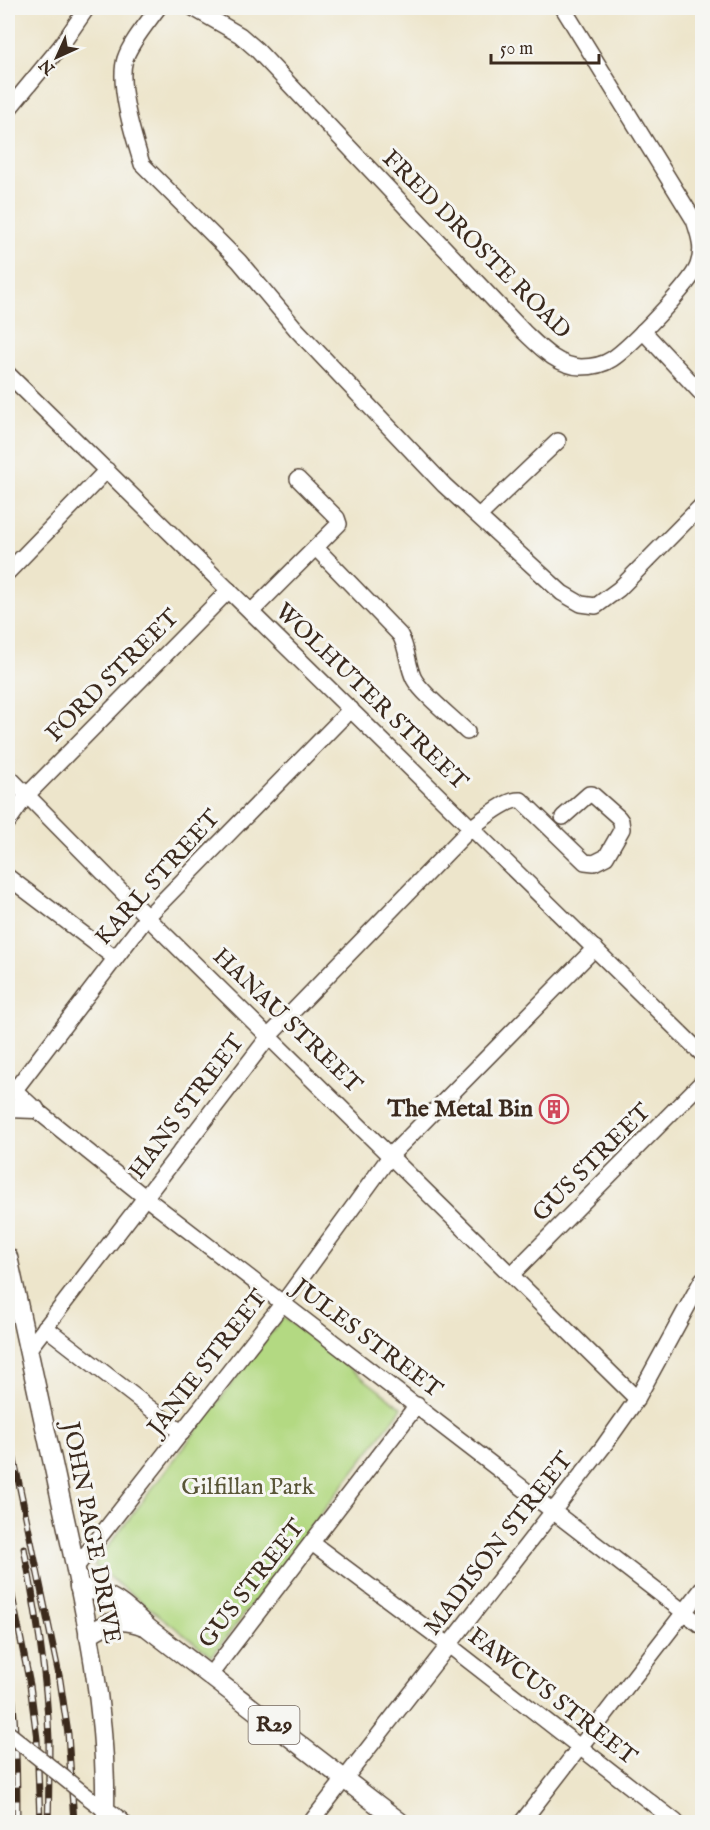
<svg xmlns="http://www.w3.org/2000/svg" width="710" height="1830" font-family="'IM FELL English',serif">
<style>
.green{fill:#b3d982;stroke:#778250;stroke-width:1.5}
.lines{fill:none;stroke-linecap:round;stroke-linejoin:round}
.minor-casing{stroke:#564638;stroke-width:18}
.major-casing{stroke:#564638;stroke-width:21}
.minor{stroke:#fff;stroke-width:15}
.major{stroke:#fff;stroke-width:18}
.rail-casing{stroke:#3b2a1e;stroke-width:7}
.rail{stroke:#f6f6f2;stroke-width:4.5;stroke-dasharray:14;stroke-linecap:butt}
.minor-bridge-casing{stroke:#564638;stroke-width:18;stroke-linecap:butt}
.minor-bridge{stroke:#fff;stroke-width:15}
.labels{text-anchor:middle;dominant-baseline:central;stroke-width:6;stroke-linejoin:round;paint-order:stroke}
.shield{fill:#f6f6f2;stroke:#73675e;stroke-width:1.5}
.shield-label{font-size:22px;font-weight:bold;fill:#3b2a1e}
.street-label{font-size:24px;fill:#3b2a1e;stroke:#f6f6f2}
.poi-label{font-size:24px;font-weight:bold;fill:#3b2a1e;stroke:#f6f6f2;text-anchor:end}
.park-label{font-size:24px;fill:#595637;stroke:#f6f6f2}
</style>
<rect width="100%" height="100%" fill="#f6f6f2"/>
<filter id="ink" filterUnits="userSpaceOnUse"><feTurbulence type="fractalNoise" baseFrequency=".0167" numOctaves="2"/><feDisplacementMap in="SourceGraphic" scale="12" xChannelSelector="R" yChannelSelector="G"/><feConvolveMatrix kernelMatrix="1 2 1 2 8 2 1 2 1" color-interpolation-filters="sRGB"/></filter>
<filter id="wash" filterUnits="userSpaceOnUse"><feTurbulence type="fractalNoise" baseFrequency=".008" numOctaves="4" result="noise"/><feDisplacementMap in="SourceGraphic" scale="24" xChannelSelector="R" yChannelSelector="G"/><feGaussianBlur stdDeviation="1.35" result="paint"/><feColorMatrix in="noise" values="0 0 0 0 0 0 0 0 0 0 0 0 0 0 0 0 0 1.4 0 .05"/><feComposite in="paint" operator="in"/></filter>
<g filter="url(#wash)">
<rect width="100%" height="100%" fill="#ede5cb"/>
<polygon class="green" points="283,1317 402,1408 212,1656 94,1565"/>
</g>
<g filter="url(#ink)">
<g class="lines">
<g class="minor-casing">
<g id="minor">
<path d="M158 8C148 22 130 43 125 59 117 85 134 138 142 164L239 261 296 329 444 485 562 593 581 604 596 606 619 589 702 505"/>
<path d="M193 8 240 35 256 49 524 332C540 347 557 366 581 367 591 367 603 365 612 359 629 348 692 283 698 265 704 249 699 235 694 220L563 8"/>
<polyline points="8,110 60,47 87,8"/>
<polyline points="643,331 702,394"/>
<polyline points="8,374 702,1054"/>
<polyline points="479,516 558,441"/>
<path d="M316 548 400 635C408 649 407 665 414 679 423 695 453 718 467 732"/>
<polyline points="8,572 107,470"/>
<polyline points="251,612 339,524 337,518 298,479"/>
<polyline points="8,776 147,917 637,1399"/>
<polyline points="8,822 26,796 229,590"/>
<polyline points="8,877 115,958"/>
<polyline points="8,1084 35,1109 146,1198 702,1626"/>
<polyline points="14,1091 147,917 351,709"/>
<polyline points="512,1274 702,1082"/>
<polyline points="45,1327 182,1433"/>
<path d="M28 1350 270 1035 472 827C484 819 507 798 521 800L585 862 594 863 606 857 622 829 621 821 618 817 592 794H589L563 817"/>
<polyline points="312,1543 450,1646 676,1822"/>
<polyline points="76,1567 283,1303 391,1155 595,948"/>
<polyline points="210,1675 417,1405"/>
<polyline points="84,1794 105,1810 104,1822"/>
<polyline points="311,1822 603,1447 637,1399 702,1280"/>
<polyline points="522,1822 702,1589"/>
</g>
</g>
<g class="major-casing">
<g id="major">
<polyline points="8,1108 35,1109"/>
<path d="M8 1257C27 1344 46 1431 65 1519 86 1614 107 1712 105 1810L121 1822"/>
<path d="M79 1587C112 1593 125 1606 148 1628L400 1822"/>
<path d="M88 1635C109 1621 120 1617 144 1626"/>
</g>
</g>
<use href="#minor" class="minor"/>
<use href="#major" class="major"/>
<g class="rail-casing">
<g id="rail">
<polyline points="8,1431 60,1680 68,1734 74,1822"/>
<path d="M24 1548C36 1611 47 1675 49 1740 49 1767 49 1795 48 1822"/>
<polyline points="8,1576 30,1685 37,1739 40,1822"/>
<path d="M8 1661C16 1714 17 1768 17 1822"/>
</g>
</g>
<use href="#rail" class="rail"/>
<g class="minor-bridge-casing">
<polyline id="minor-bridge" points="8,1733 84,1794"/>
</g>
<use href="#minor-bridge" class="minor-bridge"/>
</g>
</g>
<defs>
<g id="building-ring" transform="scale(1.5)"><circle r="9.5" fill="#f6f6f2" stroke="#d1495b" stroke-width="1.5"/><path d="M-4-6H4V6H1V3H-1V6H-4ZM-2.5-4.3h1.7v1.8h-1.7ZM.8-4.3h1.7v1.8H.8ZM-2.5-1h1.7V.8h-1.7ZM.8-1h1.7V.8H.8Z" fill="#d1495b"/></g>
</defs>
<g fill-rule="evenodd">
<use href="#building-ring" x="554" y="1109"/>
</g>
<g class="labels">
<rect class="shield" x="248.5" y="1706" width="51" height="38" rx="4.5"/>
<g class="shield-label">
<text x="274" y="1725">R29</text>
</g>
<g class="street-label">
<text transform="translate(476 245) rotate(45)">FRED DROSTE ROAD</text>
<text transform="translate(113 676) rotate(-45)">FORD STREET</text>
<text transform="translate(371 697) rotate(44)">WOLHUTER STREET</text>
<text transform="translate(158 878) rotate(-48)">KARL STREET</text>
<text transform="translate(287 1021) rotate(44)">HANAU STREET</text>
<text transform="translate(187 1107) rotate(-53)">HANS STREET</text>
<text transform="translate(592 1163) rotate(-45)">GUS STREET</text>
<text transform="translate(367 1339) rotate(37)">JULES STREET</text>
<text transform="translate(208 1363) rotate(-52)">JANIE STREET</text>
<text transform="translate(91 1533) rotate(79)">JOHN PAGE DRIVE</text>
<text transform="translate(499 1544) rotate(-52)">MADISON STREET</text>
<text transform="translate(252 1584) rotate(-52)">GUS STREET</text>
<text transform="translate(552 1697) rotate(38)">FAWCUS STREET</text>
</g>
<g class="poi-label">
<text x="533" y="1109">The Metal Bin</text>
</g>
<g class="park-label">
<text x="248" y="1487">Gilfillan Park</text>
</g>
</g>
<rect width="710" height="1830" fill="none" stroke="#f6f6f2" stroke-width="30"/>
<g transform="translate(57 57) rotate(225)" stroke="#f6f6f2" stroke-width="4.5" paint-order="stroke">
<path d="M0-4.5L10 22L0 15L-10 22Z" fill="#3b2a1e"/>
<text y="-9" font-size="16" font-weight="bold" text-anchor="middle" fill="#3b2a1e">N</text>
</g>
<path d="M491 54v9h108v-9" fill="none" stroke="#3b2a1e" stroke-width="3"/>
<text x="500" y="54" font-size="18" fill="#3b2a1e" stroke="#f6f6f2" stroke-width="4.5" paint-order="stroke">50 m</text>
</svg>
